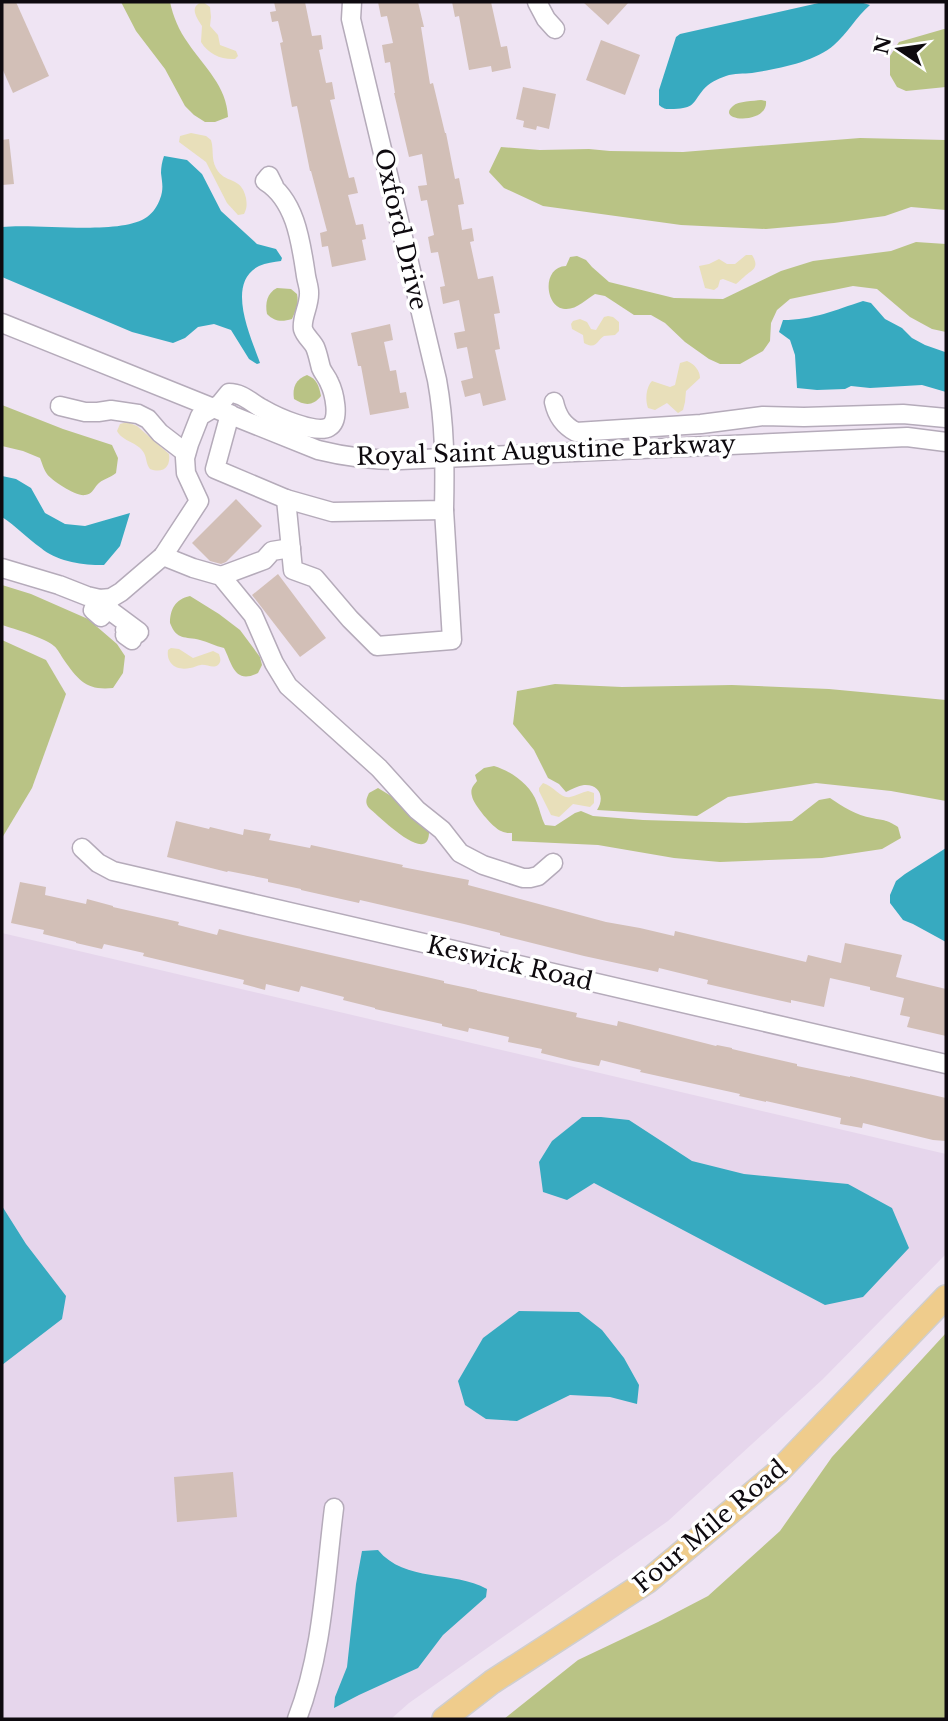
<svg xmlns="http://www.w3.org/2000/svg" width="948" height="1721" font-family="'Libre Baskerville',serif">
<style>
.built{fill:#e6d6ec}
.green{fill:#b9c385}
.sand{fill:#e8dfba}
.water{fill:#37aac0}
.building{fill:#d2bfb7}
.lines{fill:none;stroke-linecap:round;stroke-linejoin:round}
.minor-casing{stroke:#b5abba;stroke-width:21}
.major-casing{stroke:#cfcecf;stroke-width:26}
.minor{stroke:#fff;stroke-width:18}
.major{stroke:#efcc8c;stroke-width:23}
.labels{text-anchor:middle;dominant-baseline:central;stroke-width:7;stroke-linejoin:round;paint-order:stroke}
.street-label{font-size:24px;fill:#0e0a0f;stroke:#fff}
</style>
<rect width="100%" height="100%" fill="#efe4f3"/>
<polygon class="built" points="2,933 946,1154 946,1254 823,1379 668,1521 409,1703 391,1719 2,1719"/>
<g class="green">
<path d="M121 2H170C173 16 179 31 188 43 204 67 227 86 228 117L215 122H205L194 115 185 106 165 69 136 31Z"/>
<polygon points="944,29 946,29 946,87 906,91 897,87 890,75 890,56 899,42"/>
<path d="M761 100 766 101C769 125 714 122 733 106 738 101 754 101 761 100Z"/>
<polygon points="860,138 946,140 946,210 911,207 885,216 834,223 766,229 681,225 543,206 504,188 489,172 501,147 540,150 589,149 610,151 683,152"/>
<path d="M916 242 946 244V332L932 329 910 317 877 289 853 286 790 299 777 310 771 323 770 341 763 351 740 364H720L709 359 685 342 665 323 651 315H634L605 296 595 294C587 299 576 310 565 309 545 308 541 267 566 266L570 257 577 256 586 260 592 267 609 282 674 298 723 299 781 271 813 261 891 251Z"/>
<path d="M277 288 291 289 297 294C299 304 296 310 292 319 282 322 275 322 267 314 265 303 267 293 277 288Z"/>
<path d="M307 375C317 379 319 386 321 396 313 406 305 406 294 399 292 387 296 379 307 375Z"/>
<path d="M2 405 63 429 112 445 118 458 116 473C110 478 102 479 97 485 93 490 92 494 85 495 77 497 51 480 47 474 44 470 42 463 40 458L23 451 2 446Z"/>
<path d="M2 585 31 594 88 619 117 644 125 656 123 673 113 688C87 691 78 680 64 660 61 656 58 649 54 646 46 638 14 629 2 625Z"/>
<path d="M190 596 219 614 240 630 260 657 262 665 258 673C234 685 232 663 224 648 215 646 208 642 200 640 185 636 177 641 170 623 170 610 175 599 190 596Z"/>
<polygon points="2,640 46,660 66,694 32,788 2,838"/>
<path d="M555 684 622 687 732 685 829 689 946 700V801L891 791 816 783 728 797 697 816 597 810C605 798 600 784 584 785 578 786 572 789 566 792L559 784 548 778 534 750 513 724 517 691Z"/>
<path d="M494 766C511 771 531 785 537 803 540 810 541 817 545 825L555 826 575 813 581 811 593 816 643 820 746 823 792 821 819 800 830 798C843 807 856 815 872 818 885 821 886 819 898 827L901 838 882 849 822 858 720 862 674 858 598 845 512 841V833C507 833 505 833 501 831 493 828 473 804 472 796 470 789 473 786 477 781L475 775 484 768Z"/>
<path d="M378 788 396 799 403 808 429 831C430 868 379 816 369 808 365 803 366 799 369 793Z"/>
<polygon points="946,1333 946,1719 504,1719 578,1660 658,1622 708,1596 780,1531 832,1457"/>
</g>
<g class="sand">
<path d="M203 2 210 7 211 17 210 26 218 35 220 45 236 51 238 56 235 59C222 60 208 54 201 42L202 26C197 18 188 6 203 2Z"/>
<path d="M191 133 206 136 211 140C214 149 211 159 216 168 225 185 241 175 246 198 247 205 247 208 244 214L238 215 227 203 206 162 179 142 180 136Z"/>
<path d="M746 255H752C760 268 753 269 744 277 741 279 739 282 736 284L723 279 720 280 718 287 714 290 705 288 699 266 709 264 719 259 727 264H735Z"/>
<path d="M608 316 613 317 619 322V331L615 335 604 336C596 341 597 350 584 343L583 335 572 329 571 324 573 321 580 319 587 322 591 329 596 330 604 317Z"/>
<path d="M687 361C694 364 700 370 700 378L686 391 685 402 683 410 678 413 667 403 655 410 648 408C645 400 646 387 652 381L670 387 675 385 680 363Z"/>
<path d="M127 422 137 426 169 454C171 467 163 474 150 469 146 464 147 459 144 453 138 442 123 442 117 431L120 424Z"/>
<path d="M171 648 179 649 193 658 213 651 219 654C220 658 222 661 218 665 213 669 206 664 201 665 197 665 194 668 190 668 177 671 166 664 168 650Z"/>
<path d="M543 783C554 786 561 799 570 797 576 796 582 792 588 791L594 793V803L590 807 573 804 559 817 551 815 539 791V788Z"/>
</g>
<g class="water">
<path d="M823 2H860L870 5C856 17 847 34 834 45 815 62 777 69 752 73 744 74 734 73 726 76 717 79 709 83 703 90 692 104 694 108 674 109 667 109 665 110 659 105V90L676 37 680 34Z"/>
<path d="M164 156 187 160 202 174 221 211 257 244 276 249 282 258 281 261C274 262 266 263 259 266 225 283 251 337 260 363L257 364 249 359 231 330 214 324 198 327 185 338 173 343 132 332 2 277V227C37 223 121 236 147 217 153 213 158 205 160 199 164 189 162 182 161 173 161 167 162 162 164 156Z"/>
<path d="M863 301 871 303 885 319 902 328 912 338 925 345 945 352 946 356V392L922 385 870 388 851 386 845 389 817 390 797 388 795 355 790 340 779 332 783 320C813 320 835 310 863 301Z"/>
<path d="M2 476 16 479 31 488 45 513 65 524 85 526 130 513 120 546 104 565C84 566 56 561 41 548 27 538 16 526 2 517Z"/>
<polygon points="946,848 946,942 913,924 903,920 890,903 890,895 896,881 905,874"/>
<polygon points="582,1117 601,1117 629,1120 692,1161 744,1174 848,1184 892,1208 909,1248 863,1297 825,1305 594,1183 567,1200 543,1192 539,1162 552,1141"/>
<polygon points="2,1206 26,1244 66,1296 62,1319 2,1365"/>
<polygon points="519,1311 579,1312 602,1330 624,1358 639,1385 637,1404 610,1397 570,1395 517,1421 486,1419 465,1405 458,1381 483,1338"/>
<path d="M378 1550C405 1583 453 1570 487 1589L486 1597 443 1635 418 1668 359 1695 334 1708 335 1697 347 1667 356 1584 362 1551Z"/>
</g>
<g class="building">
<polygon points="2,2 16,2 49,76 13,93 2,68"/>
<polygon points="274,2 305,2 312,36 321,35 323,49 319,50 326,83 332,82 335,99 330,100 338,134 349,178 354,177 358,193 348,195 356,225 363,224 366,239 362,240 366,260 332,267 328,246 322,247 320,233 327,231 311,171 310,171 297,106 292,107 280,43 283,42 278,21 272,22 270,12 276,11"/>
<polygon points="378,2 418,2 424,27 421,27 430,84 433,83 445,133 446,133 455,179 459,178 464,204 458,205 462,230 472,228 474,241 470,242 478,279 493,276 500,313 494,314 500,349 495,350 506,400 483,406 480,393 465,397 461,381 473,378 467,347 457,349 454,333 465,331 459,300 443,304 440,287 445,286 438,252 431,253 428,237 434,235 427,200 421,201 418,186 427,185 422,154 409,157 394,93 395,93 390,62 385,63 382,45 393,43 387,16 381,17"/>
<polygon points="452,2 491,2 501,47 507,46 511,68 492,72 491,66 469,70 459,16 455,17"/>
<polygon points="583,2 629,2 608,25"/>
<polygon points="601,40 640,55 625,95 586,80"/>
<polygon points="523,87 556,94 549,129 537,126 536,130 523,127 524,121 516,119"/>
<polygon points="9,139 14,184 2,185 2,140"/>
<polygon points="390,324 393,340 384,342 390,371 396,370 400,393 406,392 409,408 370,415 361,366 358,366 351,333"/>
<polygon points="236,499 262,526 226,562 221,564 210,561 192,543"/>
<polygon points="278,574 326,638 300,657 252,595"/>
<polygon points="176,821 209,829 210,827 243,835 244,829 271,834 269,840 310,848 311,845 403,865 402,867 469,880 468,885 606,922 640,928 674,936 675,931 806,962 808,955 841,963 845,943 902,955 896,977 946,989 946,1036 907,1027 910,1017 900,1015 904,998 870,990 870,987 830,978 824,1007 791,1000 791,1003 707,984 708,980 659,968 658,972 584,956 500,935 500,933 464,924 360,900 359,903 301,890 301,889 268,882 268,879 228,871 227,872 167,857"/>
<polygon points="20,882 46,887 45,895 86,904 87,899 113,906 113,907 179,922 178,925 217,935 219,929 243,935 444,981 444,983 477,990 477,991 577,1013 576,1017 617,1026 618,1021 716,1046 717,1045 732,1048 732,1049 797,1064 797,1066 850,1077 850,1076 946,1098 946,1141 933,1140 863,1123 862,1128 840,1124 841,1118 766,1101 766,1102 739,1096 740,1094 640,1072 641,1070 601,1060 599,1066 573,1061 541,1053 542,1049 508,1042 509,1037 469,1028 468,1032 442,1026 442,1024 375,1009 375,1008 343,1000 344,997 301,986 299,992 266,984 265,990 243,984 244,980 143,956 144,953 104,944 102,949 76,943 76,942 43,934 44,930 11,923"/>
<polygon points="233,1472 237,1517 177,1522 174,1477"/>
</g>
<g class="lines">
<g class="minor-casing">
<g id="minor">
<polyline points="537,2 546,19 555,29"/>
<path d="M2 323 318 450C346 457 371 460 400 460L907 437 946 442"/>
<path d="M554 402C557 416 563 425 576 432L701 424 763 416 804 417 903 414 946 418"/>
<polyline points="60,406 85,412 98,412 111,410 138,414 148,419 160,433 186,453"/>
<path d="M230 414 215 469 286 499 332 512 444 510C445 466 445 424 437 380L351 19 352 2"/>
<polyline points="286,499 293,570 315,578 350,619 377,646 452,640 444,510"/>
<polyline points="163,556 193,568 221,576 253,615 274,663 288,686 379,768 417,810 442,830 460,853 483,865 523,878 530,878 538,876 553,863"/>
<path d="M2 568 59 585 87 596 100 599 111 598 121 592 163 556 199 501 186 473 185 458 189 444 200 416 220 404 229 393C243 393 251 403 263 409 275 416 316 435 329 427 341 420 334 392 329 382 327 377 323 373 321 368 319 361 318 354 315 347 312 341 305 336 303 329 301 318 310 305 309 292 309 287 307 282 306 276 301 243 296 200 265 181L269 176 274 186"/>
<polyline points="221,576 264,560 272,551 291,548"/>
<polyline points="102,612 99,609 100,607 104,608 101,614 96,609 99,604 106,605 105,612 101,617 93,610 97,601 100,599 109,602 108,609 139,632 137,634 128,627 125,630 133,636 132,640 125,635"/>
<polyline points="82,848 98,863 113,871 946,1064"/>
<path d="M297 1719C323 1652 325 1579 334 1508"/>
</g>
</g>
<g class="major-casing">
<polyline id="major" points="444,1719 492,1682 648,1581 778,1472 946,1297"/>
</g>
<use href="#minor" class="minor"/>
<use href="#major" class="major"/>
</g>
<g class="labels">
<g class="street-label">
<text transform="translate(401 229) rotate(77)">Oxford Drive</text>
<text transform="translate(546 450) rotate(-2)">Royal Saint Augustine Parkway</text>
<text transform="translate(510 963) rotate(13)">Keswick Road</text>
<text transform="translate(710 1526) rotate(-40)">Four Mile Road</text>
</g>
</g>
<rect width="948" height="1721" fill="none" stroke="#0e0a0f" stroke-width="7"/>
<g transform="translate(899 49) rotate(283)" stroke="#ffffff" stroke-width="5" paint-order="stroke">
<path d="M0-5L12 26L0 18L-12 26Z" fill="#0e0a0f"/>
<text y="-10" font-size="19" font-weight="bold" text-anchor="middle" fill="#0e0a0f">N</text>
</g>
</svg>
